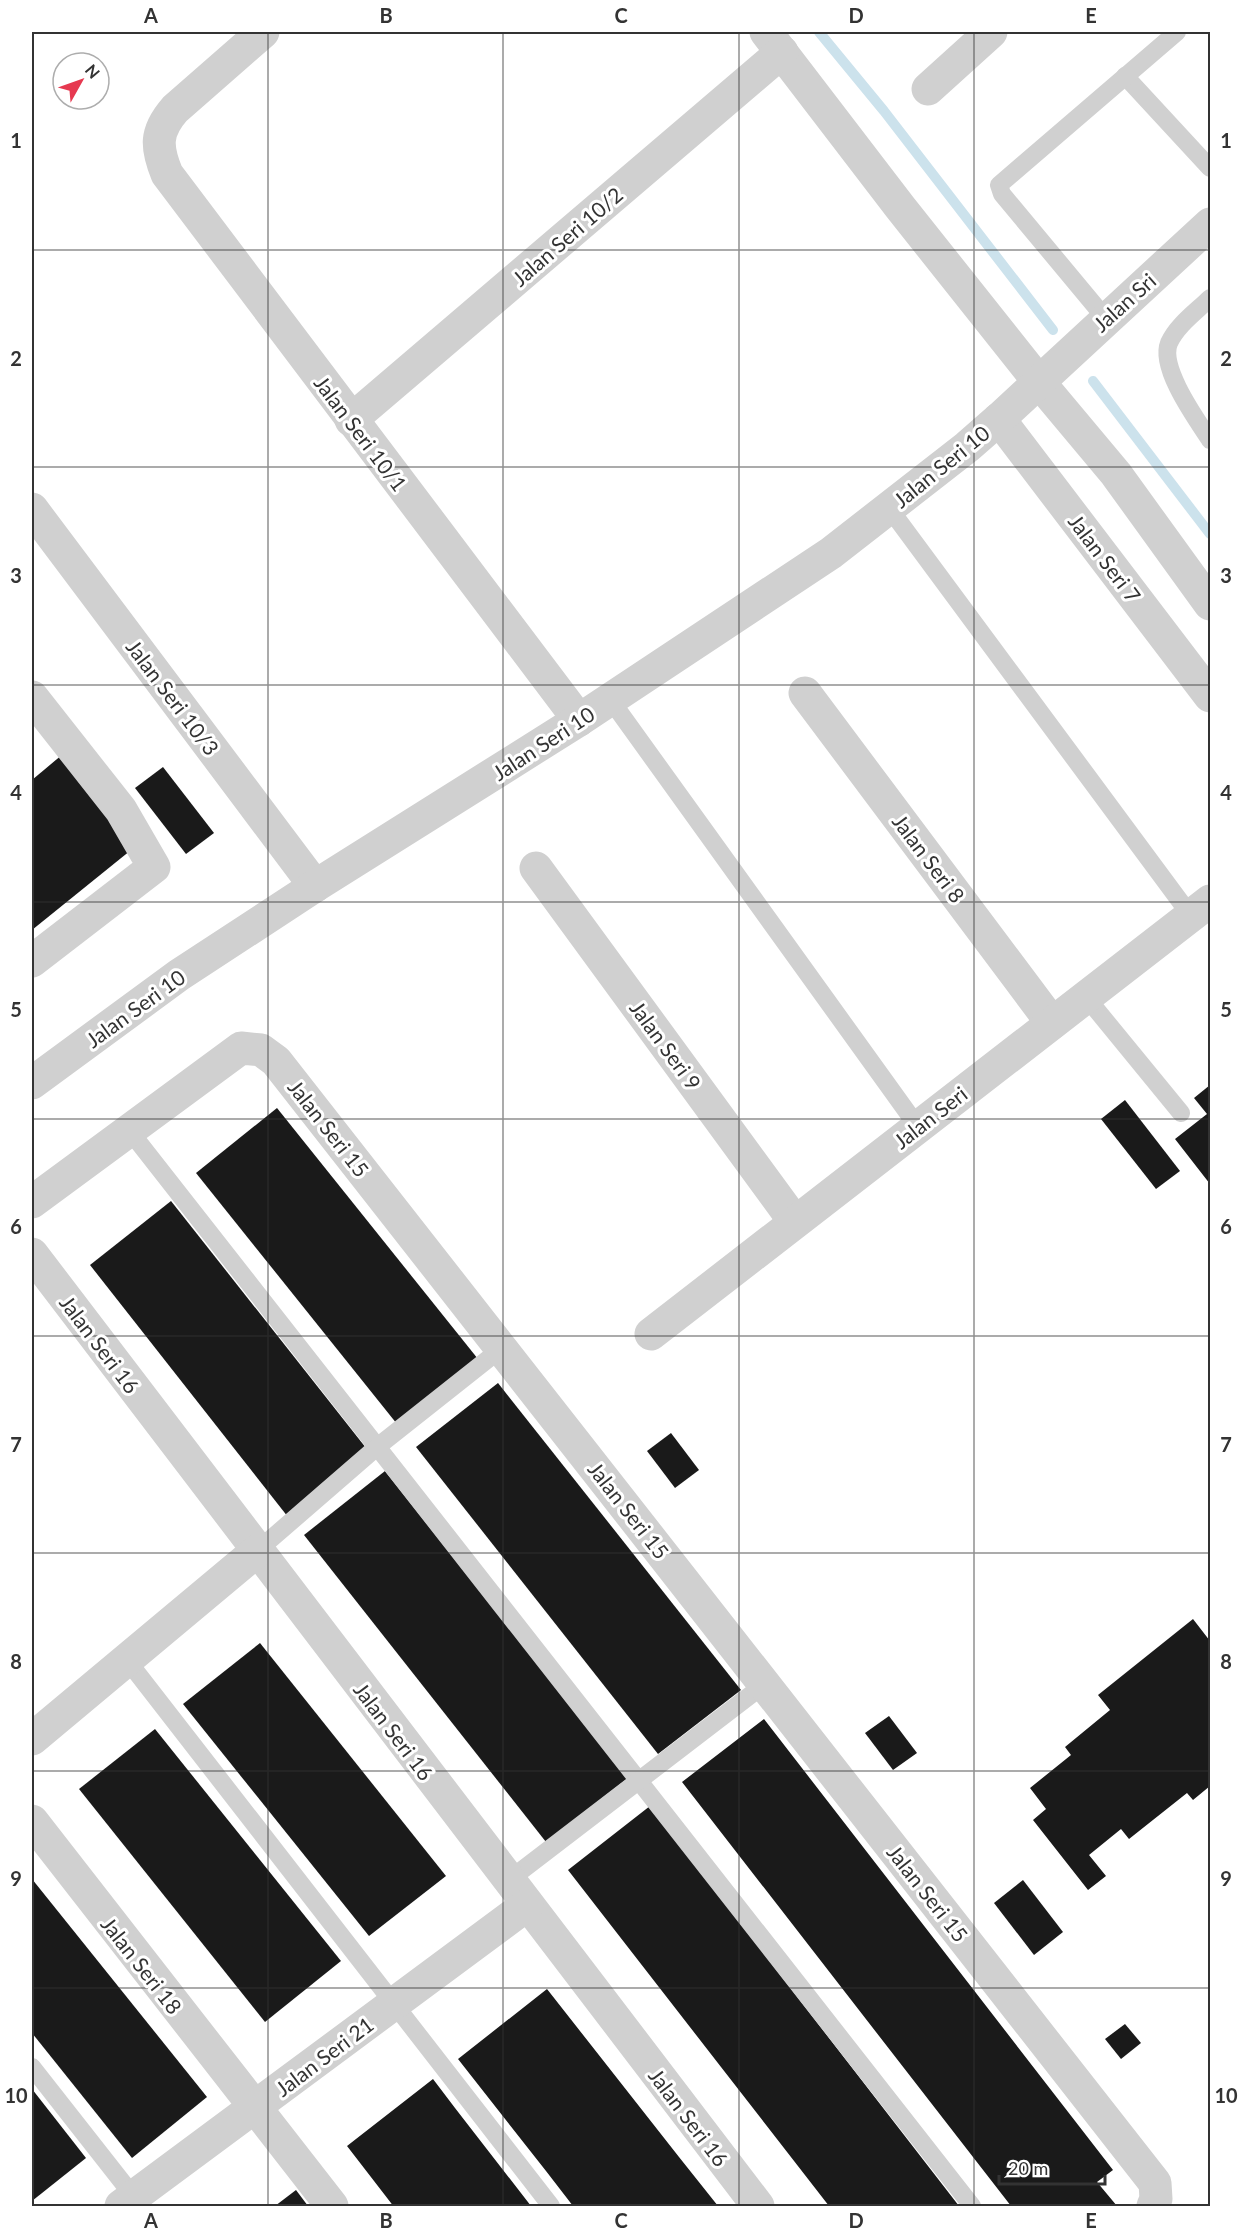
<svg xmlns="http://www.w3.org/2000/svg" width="1242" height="2238" font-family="Lato,sans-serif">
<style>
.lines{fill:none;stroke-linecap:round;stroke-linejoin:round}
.stream{stroke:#cce2ec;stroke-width:10}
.building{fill:#1a1a1a}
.service{stroke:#d0d0d0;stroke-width:18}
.minor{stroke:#d0d0d0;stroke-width:33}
.grid{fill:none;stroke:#333;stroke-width:1.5;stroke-opacity:0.55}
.labels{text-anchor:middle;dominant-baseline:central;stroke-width:6;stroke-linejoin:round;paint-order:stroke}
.street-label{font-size:21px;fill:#333;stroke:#fff}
.neatline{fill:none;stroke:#333;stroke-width:2}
.grid-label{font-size:20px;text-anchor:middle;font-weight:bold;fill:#333}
</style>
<rect width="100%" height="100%" fill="#fff"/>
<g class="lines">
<g class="stream">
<polyline points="819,32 884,111 1053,330"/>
<polyline points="1093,381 1210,534"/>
</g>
</g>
<g class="building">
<polygon points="63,754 136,846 32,930 32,780"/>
<polygon points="163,767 214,833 186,854 135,788"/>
<polygon points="1210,1085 1210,1184 1175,1139 1207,1114 1194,1098"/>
<polygon points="1125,1100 1180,1171 1156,1189 1101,1119"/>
<polygon points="277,1108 478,1359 397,1424 196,1173"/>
<polygon points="171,1201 370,1453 288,1517 90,1265"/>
<polygon points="498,1383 741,1690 658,1754 416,1447"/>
<polygon points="671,1433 699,1470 675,1488 647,1451"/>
<polygon points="385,1471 628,1778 546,1842 304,1535"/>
<polygon points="1193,1619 1210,1641 1210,1786 1193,1800 1187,1793 1129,1839 1121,1829 1089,1855 1106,1876 1088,1890 1033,1820 1046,1809 1030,1788 1071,1755 1065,1747 1110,1710 1098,1695"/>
<polygon points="260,1643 446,1876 369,1936 183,1704"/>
<polygon points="889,1716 917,1753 893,1770 865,1733"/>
<polygon points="764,1719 1113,2170 1097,2182 1117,2206 1011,2206 682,1782"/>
<polygon points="155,1729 341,1961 265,2022 79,1789"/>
<polygon points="650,1806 846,2060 959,2206 829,2206 721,2067 568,1870"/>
<polygon points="32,1879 207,2097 132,2158 32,2033"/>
<polygon points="1023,1880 1063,1932 1034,1955 994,1903"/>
<polygon points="547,1989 679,2157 718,2206 573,2206 546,2171 458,2059"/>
<polygon points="1125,2024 1141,2043 1121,2059 1105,2039"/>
<polygon points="433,2079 455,2108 531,2206 393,2206 391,2203 347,2146"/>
<polygon points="32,2089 86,2158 32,2201"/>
<polygon points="296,2190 308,2206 275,2206"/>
</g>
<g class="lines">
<g class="service">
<polyline points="1125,76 1210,168"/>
<path d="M1210 298C1197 311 1177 325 1169 343 1159 368 1197 420 1210 440"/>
<polyline points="1106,319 1002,194 999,185 1177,32"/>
<polyline points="889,508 1191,916"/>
<polyline points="610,699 918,1127"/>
<polyline points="1086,997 1181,1113"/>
<polyline points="129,1130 972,2206"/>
<polyline points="257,1551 377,1447 502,1348"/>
<polyline points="127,1660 551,2206"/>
<polyline points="509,1880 765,1684"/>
<polyline points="32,2067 138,2202"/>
</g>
<g class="minor">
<path d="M263 32 175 109C155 132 156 147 167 174L579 720"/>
<polyline points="766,32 900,207 1039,382 1116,474 1210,604"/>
<polyline points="928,89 991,32"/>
<polyline points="999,419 1210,696"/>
<polyline points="351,420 782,52"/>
<polyline points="32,509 315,886"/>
<polyline points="805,693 1052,1023"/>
<polyline points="32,697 121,810 154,867 32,961"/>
<polyline points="536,868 795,1222"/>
<polyline points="32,1083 179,975 315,886 579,720 831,553 967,447 999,419 1210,224"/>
<polyline points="32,1202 241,1048 261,1050 276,1061 1155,2183 1156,2199 1153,2206"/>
<polyline points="32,1254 758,2206"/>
<polyline points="651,1334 1210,901"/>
<polyline points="32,1739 257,1551"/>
<polyline points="32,1821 332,2206"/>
<polyline points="121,2206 527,1905"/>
</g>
</g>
<path class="grid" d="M268 32V2206M503 32V2206M739 32V2206M974 32V2206M32 250H1210M32 467H1210M32 685H1210M32 902H1210M32 1119H1210M32 1336H1210M32 1553H1210M32 1771H1210M32 1988H1210"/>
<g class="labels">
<g class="street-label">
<text transform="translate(567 236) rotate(-41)">Jalan Seri 10/2</text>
<text transform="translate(1124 302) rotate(-42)">Jalan Sri</text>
<text transform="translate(361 433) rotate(53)">Jalan Seri 10/1</text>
<text transform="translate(941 466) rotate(-39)">Jalan Seri 10</text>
<text transform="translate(1105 558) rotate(53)">Jalan Seri 7</text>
<text transform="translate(173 697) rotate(53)">Jalan Seri 10/3</text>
<text transform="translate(543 743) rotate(-33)">Jalan Seri 10</text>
<text transform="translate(929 858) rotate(53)">Jalan Seri 8</text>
<text transform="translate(135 1008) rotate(-36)">Jalan Seri 10</text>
<text transform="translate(666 1045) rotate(54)">Jalan Seri 9</text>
<text transform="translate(930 1117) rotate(-38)">Jalan Seri</text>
<text transform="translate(329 1128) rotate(52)">Jalan Seri 15</text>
<text transform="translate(100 1344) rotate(53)">Jalan Seri 16</text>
<text transform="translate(629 1510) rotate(52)">Jalan Seri 15</text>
<text transform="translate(394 1731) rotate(53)">Jalan Seri 16</text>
<text transform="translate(928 1893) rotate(52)">Jalan Seri 15</text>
<text transform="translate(142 1965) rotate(52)">Jalan Seri 18</text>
<text transform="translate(324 2056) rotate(-37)">Jalan Seri 21</text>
<text transform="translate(689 2117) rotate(53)">Jalan Seri 16</text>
</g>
</g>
<rect width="1242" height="2238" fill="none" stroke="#ffffff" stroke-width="66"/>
<g transform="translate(81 81) rotate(50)"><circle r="28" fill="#ffffff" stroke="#adadad" stroke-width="1.5"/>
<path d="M0-4.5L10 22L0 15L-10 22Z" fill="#e63950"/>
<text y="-9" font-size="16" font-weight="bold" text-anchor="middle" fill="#333333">N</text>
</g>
<path d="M999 2175v9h106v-9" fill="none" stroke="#333333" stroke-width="3"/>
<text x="1008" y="2175" font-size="18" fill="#333333" stroke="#ffffff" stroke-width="4.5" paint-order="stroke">20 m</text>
<rect x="33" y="33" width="1176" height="2172" class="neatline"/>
<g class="grid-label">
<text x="151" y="23">A</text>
<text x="386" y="23">B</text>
<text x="621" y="23">C</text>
<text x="856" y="23">D</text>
<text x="1091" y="23">E</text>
<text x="16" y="148">1</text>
<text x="1226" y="148">1</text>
<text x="16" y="366">2</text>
<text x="1226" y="366">2</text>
<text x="16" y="583">3</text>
<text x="1226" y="583">3</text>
<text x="16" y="800">4</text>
<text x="1226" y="800">4</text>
<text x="16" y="1017">5</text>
<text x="1226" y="1017">5</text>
<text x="16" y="1234">6</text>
<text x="1226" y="1234">6</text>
<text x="16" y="1452">7</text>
<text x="1226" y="1452">7</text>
<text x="16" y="1669">8</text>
<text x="1226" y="1669">8</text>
<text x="16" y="1886">9</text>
<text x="1226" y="1886">9</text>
<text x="16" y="2103">10</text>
<text x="1226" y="2103">10</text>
<text x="151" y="2228">A</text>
<text x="386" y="2228">B</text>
<text x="621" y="2228">C</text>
<text x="856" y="2228">D</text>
<text x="1091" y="2228">E</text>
</g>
</svg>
